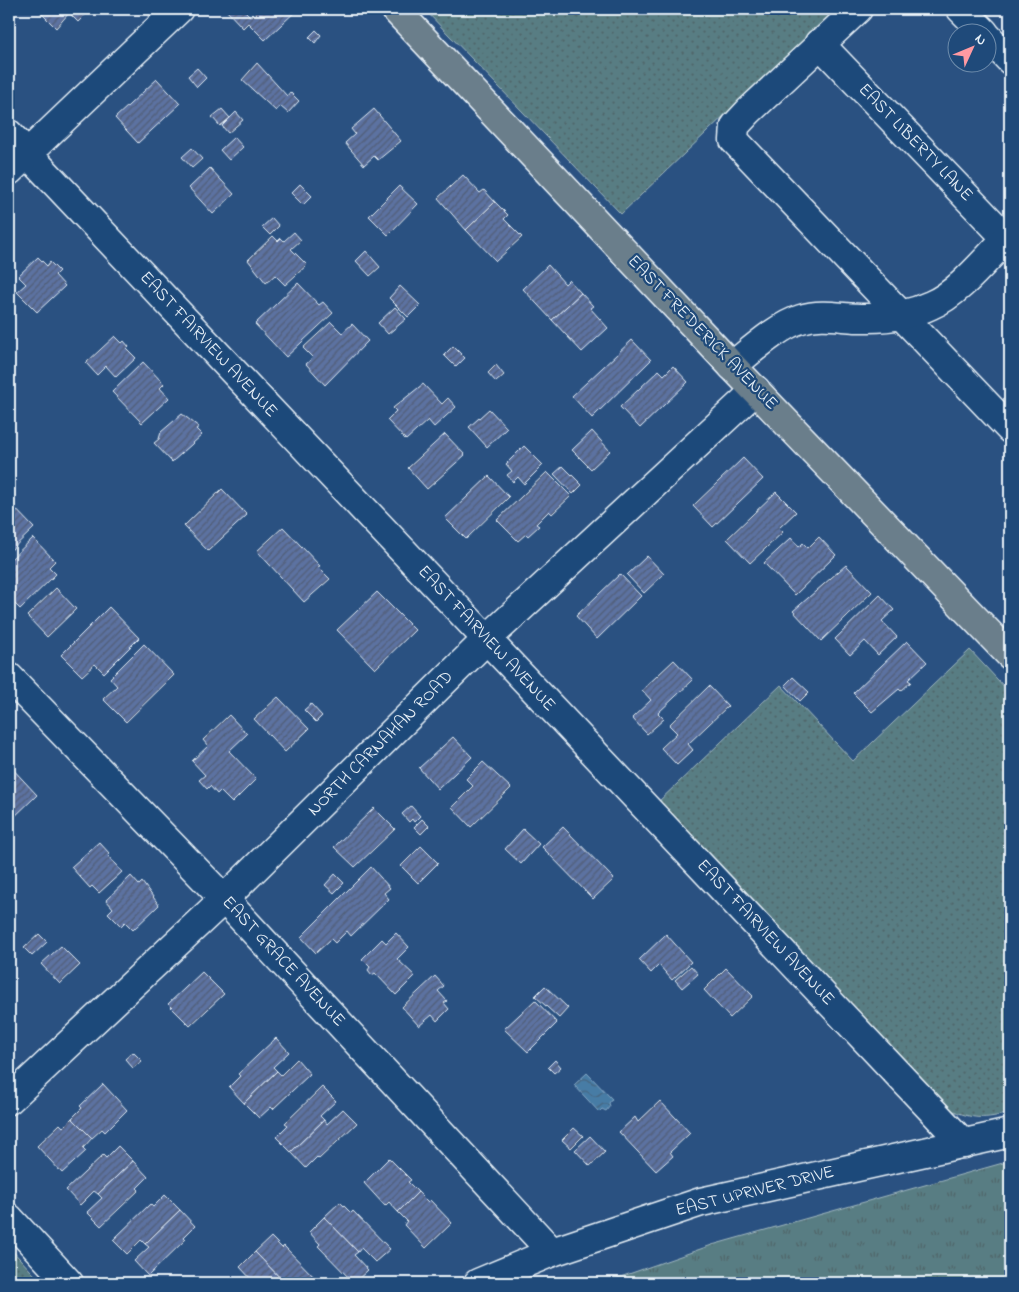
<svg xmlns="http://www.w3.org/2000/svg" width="1019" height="1292" font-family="'Indie Flower',sans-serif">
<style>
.grass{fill:url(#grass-dots);stroke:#a0b7be}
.park{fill:url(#park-tufts);stroke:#a0b7be}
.water{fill:url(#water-waves);stroke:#87aac6}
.building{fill:url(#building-hatch);stroke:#e8f1f8}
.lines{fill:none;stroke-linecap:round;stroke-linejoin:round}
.minor-casing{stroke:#e8f1f8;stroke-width:31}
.major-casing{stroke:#e8f1f8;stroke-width:31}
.minor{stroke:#1f4a7a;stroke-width:28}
.major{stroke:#6b7e8b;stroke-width:28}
.labels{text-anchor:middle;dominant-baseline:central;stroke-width:4.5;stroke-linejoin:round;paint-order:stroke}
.street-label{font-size:18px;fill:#e8f1f8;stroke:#1f4a7a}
</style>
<defs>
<pattern id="grass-dots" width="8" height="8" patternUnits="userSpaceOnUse" patternTransform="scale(1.25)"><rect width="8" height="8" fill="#587d83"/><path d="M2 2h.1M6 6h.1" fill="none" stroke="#506569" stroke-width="1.8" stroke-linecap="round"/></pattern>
<pattern id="park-tufts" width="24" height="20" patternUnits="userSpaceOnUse" patternTransform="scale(1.25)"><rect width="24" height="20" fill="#587d83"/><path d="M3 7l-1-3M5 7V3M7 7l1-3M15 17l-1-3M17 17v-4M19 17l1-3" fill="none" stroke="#506569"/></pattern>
<pattern id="water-waves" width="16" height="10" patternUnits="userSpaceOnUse" patternTransform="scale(1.25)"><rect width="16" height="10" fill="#477ba5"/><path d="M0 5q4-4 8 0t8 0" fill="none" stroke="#47647c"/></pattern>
<pattern id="building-hatch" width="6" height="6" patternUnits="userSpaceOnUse" patternTransform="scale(1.25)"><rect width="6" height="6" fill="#5c72a1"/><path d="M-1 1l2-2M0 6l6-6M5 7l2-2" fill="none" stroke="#515d76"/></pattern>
</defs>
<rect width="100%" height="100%" fill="#2a5181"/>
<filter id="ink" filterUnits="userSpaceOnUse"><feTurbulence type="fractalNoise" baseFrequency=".02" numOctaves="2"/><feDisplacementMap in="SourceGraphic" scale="10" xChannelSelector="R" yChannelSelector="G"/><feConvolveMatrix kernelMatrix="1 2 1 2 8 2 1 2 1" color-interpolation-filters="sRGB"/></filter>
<g filter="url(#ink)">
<g class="grass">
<polygon points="424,9 836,9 621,214"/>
<path d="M970 650 1010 693V1113C984 1119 974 1120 949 1109L657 803 781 685 853 761Z"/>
<polygon points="9,1247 42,1283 9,1283"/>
</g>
<polygon class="park" points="1010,1161 1010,1283 603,1283 712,1245"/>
<polygon class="water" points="587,1073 612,1099 609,1103 610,1106 606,1111 602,1109 599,1112 574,1085"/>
<g class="building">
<polygon points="37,9 91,9 78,22 69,13 56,28"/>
<polygon points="225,9 243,9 251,17 259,9 298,9 265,40 248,23 243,28"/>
<polygon points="316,30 321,35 315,43 309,37"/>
<polygon points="257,63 287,96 290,92 299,101 288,113 280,106 276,111 242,80"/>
<polygon points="197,68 206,78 197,87 188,76"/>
<polygon points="157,79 180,104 138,143 115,118"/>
<polygon points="222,109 230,118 220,126 212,117"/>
<polygon points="374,109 401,141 378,160 374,156 364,165 345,143 355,134 351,129"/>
<polygon points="236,112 243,120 228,133 222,126"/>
<polygon points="234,137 243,147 229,160 220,150"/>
<polygon points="192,148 202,159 192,168 182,157"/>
<polygon points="210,168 234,194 213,214 189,188"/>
<polygon points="463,175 480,193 484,190 495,202 466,230 438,198"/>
<polygon points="300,184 312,196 303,205 291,193"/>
<polygon points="399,186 418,204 388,235 369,216"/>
<polygon points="495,202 508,215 504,219 522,237 496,261 466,230"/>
<polygon points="272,218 279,226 270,235 262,227"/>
<polygon points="294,232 301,240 291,249 307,265 285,285 275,275 266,283 248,260 273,236 278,241 281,238 284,241"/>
<polygon points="366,251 380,267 370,276 356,261"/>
<polygon points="38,257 47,266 50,262 59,271 55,275 65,286 37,312 17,292 26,284 18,276"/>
<polygon points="548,265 565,284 569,280 581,293 552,320 523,289"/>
<polygon points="298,283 319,305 323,302 333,313 286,357 255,324"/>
<polygon points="400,286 420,305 408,317 389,298"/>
<polygon points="581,293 593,306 590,308 608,328 582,352 552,320"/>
<polygon points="395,307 406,319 388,334 378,323"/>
<polygon points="331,322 342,333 352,324 368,341 325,385 306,364 313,358 303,348"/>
<polygon points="115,336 122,343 124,341 129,347 127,349 136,358 116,377 106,366 97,375 86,363"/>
<polygon points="632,340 651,360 592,418 572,396"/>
<polygon points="453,346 465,358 456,367 444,355"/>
<polygon points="143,362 164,384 160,388 169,398 142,423 112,392"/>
<polygon points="496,365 504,375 496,382 488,373"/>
<polygon points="673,366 688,382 640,428 620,407 659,370 664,375"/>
<polygon points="423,384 442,404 448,398 456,407 434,427 428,420 406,440 387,420 396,411 393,408"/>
<polygon points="489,409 507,428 487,447 469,427"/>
<polygon points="182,414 199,427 196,429 202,435 172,462 154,443 159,439 161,432"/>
<polygon points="592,431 610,451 591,469 572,450"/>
<polygon points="445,434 465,455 427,489 408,468"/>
<polygon points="524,446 543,465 524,484 518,477 513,482 507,475 512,471 506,464"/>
<polygon points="743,458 763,479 713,527 693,506"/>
<polygon points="563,466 582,485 573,494 554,474"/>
<polygon points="547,472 571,496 552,514 549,511 536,524 539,526 528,536 526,534 518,541 497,520"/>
<polygon points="489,476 509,497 466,539 445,518"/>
<polygon points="222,489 247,515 208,551 184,526"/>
<polygon points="776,492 796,512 779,528 783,532 750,563 727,539"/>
<polygon points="9,502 34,528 9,552"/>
<polygon points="283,527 320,566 318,567 330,579 304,602 257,551"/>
<polygon points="819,537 836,555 795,595 764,563 791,538 799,547 803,543 808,548"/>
<polygon points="33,538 55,561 49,567 56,574 20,609 12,601 10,603 9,601 9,561"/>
<polygon points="647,556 664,574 644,593 627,575"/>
<polygon points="846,565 872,592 821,641 793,611"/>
<polygon points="620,574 641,596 597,639 576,616"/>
<polygon points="56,588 76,609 47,637 27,616"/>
<polygon points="377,592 415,630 375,669 337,630"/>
<polygon points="880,595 894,610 882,621 897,637 878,655 865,641 850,655 835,639"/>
<polygon points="109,607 139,638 104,673 95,664 82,676 61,655"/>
<polygon points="907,641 927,662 908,680 911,682 901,691 899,689 872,712 853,693"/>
<polygon points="144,644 174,675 126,722 103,699 117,686 110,678"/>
<polygon points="674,660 693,680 658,713 664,719 647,734 632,718 651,700 642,690"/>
<polygon points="793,677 809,692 800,701 785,685"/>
<polygon points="709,686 728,706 688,744 693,750 677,765 661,748 677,733 669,725"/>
<polygon points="278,697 309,729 285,752 254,719"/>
<polygon points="311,704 322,716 316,722 304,710"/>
<polygon points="229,715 247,734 229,751 256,779 232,803 220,791 217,794 210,786 207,789 199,780 205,775 192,761 208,746 203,740"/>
<polygon points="453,737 472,757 438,789 419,768"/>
<polygon points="483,762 511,788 471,827 452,807 473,786 466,779"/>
<polygon points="9,765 37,795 9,822"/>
<polygon points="411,806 420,816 414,822 412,819 409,822 402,814"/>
<polygon points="374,808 395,829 355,867 334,847"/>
<polygon points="422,819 429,826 421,834 414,827"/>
<polygon points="563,827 614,879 593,899 542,847"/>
<polygon points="523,829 539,844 521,864 505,849"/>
<polygon points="99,842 110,854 108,856 122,872 99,893 92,886 90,888 71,867"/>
<polygon points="421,846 438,863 418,883 401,866"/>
<polygon points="371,867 390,888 384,893 389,899 351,936 347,931 335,943 331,939 316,953 301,937"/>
<polygon points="335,874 344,883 334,893 325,885"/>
<polygon points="131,876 139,885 142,882 159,905 133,930 125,922 121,926 108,913 113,908 106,900"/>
<polygon points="396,933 409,947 397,959 415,976 396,995 375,973 372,975 368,970 370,967 362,959 382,939 386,943"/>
<polygon points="39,934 47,942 32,956 24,948"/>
<polygon points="666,934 691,962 672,980 659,965 651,973 639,960"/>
<polygon points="61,946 80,965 60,984 41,964"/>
<polygon points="691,966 698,974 682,988 675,980"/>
<polygon points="726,968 753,996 730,1018 704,990"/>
<polygon points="202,972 224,994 190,1026 168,1004"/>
<polygon points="435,976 444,986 438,991 447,1001 444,1003 449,1009 437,1021 432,1015 419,1026 402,1007"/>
<polygon points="545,986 568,1008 559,1018 535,996"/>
<polygon points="535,1000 557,1023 528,1052 504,1029"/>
<polygon points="276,1038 289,1052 273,1067 277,1071 244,1103 229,1087 240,1076 238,1074"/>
<polygon points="133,1052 142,1061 133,1068 125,1059"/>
<polygon points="297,1059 310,1074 273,1109 271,1107 259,1118 244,1103 277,1071 281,1075"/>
<polygon points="555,1060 561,1067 554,1073 548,1067"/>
<polygon points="103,1084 127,1110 105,1132 102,1129 92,1138 72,1118 82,1108 80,1106"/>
<polygon points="322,1087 336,1101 320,1116 324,1120 291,1152 276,1137 288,1125 285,1123"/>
<polygon points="660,1101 690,1133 670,1152 673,1156 656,1171 619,1132 635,1117 638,1122"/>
<polygon points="343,1109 357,1123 319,1159 317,1157 306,1168 291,1152 324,1120 327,1124"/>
<polygon points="72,1118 92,1138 83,1148 86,1151 62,1173 37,1146 60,1124 63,1127"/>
<polygon points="574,1128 583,1136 571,1148 562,1140"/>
<polygon points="590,1136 605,1152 590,1166 575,1150"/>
<polygon points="118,1146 133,1161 98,1194 94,1191 80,1205 66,1190 103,1155 106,1158"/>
<polygon points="389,1158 411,1180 408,1182 418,1192 398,1212 389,1202 385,1206 364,1183"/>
<polygon points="133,1161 148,1177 137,1188 139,1190 101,1226 87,1212 102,1198 98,1194"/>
<polygon points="418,1192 428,1202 430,1200 452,1223 426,1248 404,1225 407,1221 398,1212"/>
<polygon points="165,1195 180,1210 145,1244 141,1240 127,1254 113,1240 150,1204 153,1207"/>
<polygon points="340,1202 351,1213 353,1211 390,1249 375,1262 361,1248 358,1252 324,1217"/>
<polygon points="180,1210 195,1226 184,1237 186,1239 148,1276 134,1261 149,1247 145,1244"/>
<polygon points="324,1217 358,1252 354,1255 368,1270 354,1283 318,1246 320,1244 309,1232"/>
<polygon points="271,1237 282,1248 284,1246 320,1283 285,1283 255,1252"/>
<polygon points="255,1252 285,1283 250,1283 249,1281 251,1279 240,1267"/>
</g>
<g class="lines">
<g class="minor-casing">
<g id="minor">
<polyline points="858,9 749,111 735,126 734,140 1010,429"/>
<polyline points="961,9 984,32"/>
<polyline points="986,35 1010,60"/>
<polyline points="819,43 1010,242"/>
<polyline points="9,134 964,1144"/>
<polyline points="9,171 179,9"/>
<path d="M732 366C751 351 778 326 801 319 824 312 845 319 869 318 889 318 912 314 931 305 960 293 988 256 1010 235"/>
<polyline points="9,677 224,899 552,1252"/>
<polyline points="9,1100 224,899 487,639 756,390"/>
<polyline points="9,1218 69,1283"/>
<polyline points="478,1283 552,1252 701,1202 1010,1133"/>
</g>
</g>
<g class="major-casing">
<polyline id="major" points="395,9 732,366 1010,655"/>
</g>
<use href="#minor" class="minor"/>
<use href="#major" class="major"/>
</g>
</g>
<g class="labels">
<g class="street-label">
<text transform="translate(915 143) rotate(46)">EAST LIBERTY LANE</text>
<text transform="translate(702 333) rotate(46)">EAST FREDERICK AVENUE</text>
<text transform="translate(208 345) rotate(47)">EAST FAIRVIEW AVENUE</text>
<text transform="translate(486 639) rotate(47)">EAST FAIRVIEW AVENUE</text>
<text transform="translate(381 744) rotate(-45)">NORTH CARNAHAN ROAD</text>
<text transform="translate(765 933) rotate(47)">EAST FAIRVIEW AVENUE</text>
<text transform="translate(283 962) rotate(47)">EAST GRACE AVENUE</text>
<text transform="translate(755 1192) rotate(-14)">EAST UPRIVER DRIVE</text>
</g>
</g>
<rect width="1019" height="1292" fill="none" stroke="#1f4a7a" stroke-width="30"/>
<rect x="15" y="15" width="989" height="1262" fill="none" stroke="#e8f1f8" stroke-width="2" filter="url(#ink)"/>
<g transform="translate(972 48) rotate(46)"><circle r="24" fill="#1f4a7a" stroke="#6f8dac"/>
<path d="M0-4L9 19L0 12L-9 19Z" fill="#ff9aa2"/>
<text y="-8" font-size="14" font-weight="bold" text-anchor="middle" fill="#e8f1f8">N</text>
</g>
</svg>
